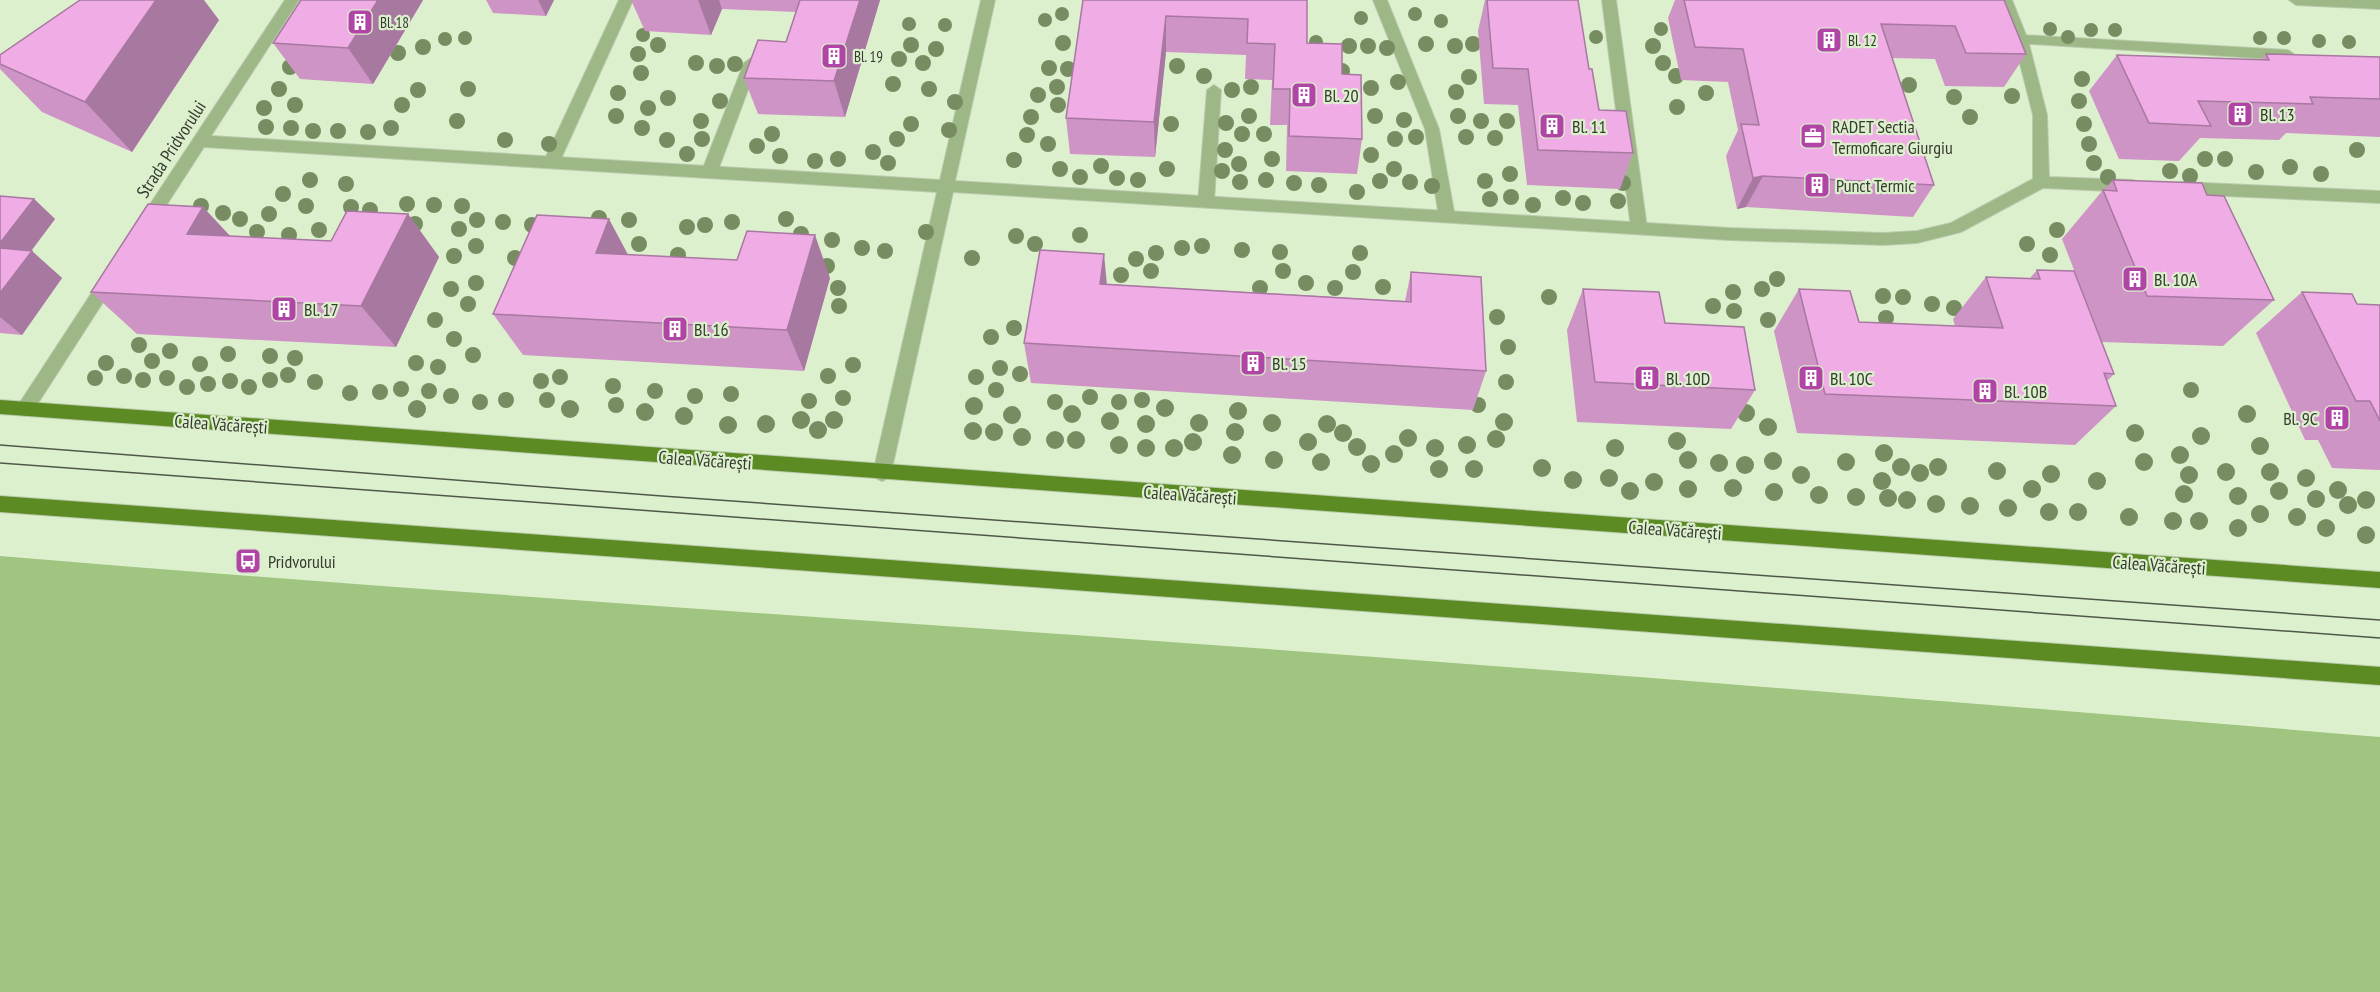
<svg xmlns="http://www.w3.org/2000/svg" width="2380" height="992" font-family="'PT Sans Narrow',sans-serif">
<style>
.green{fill:#a0c580}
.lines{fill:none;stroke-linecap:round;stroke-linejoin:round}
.lane-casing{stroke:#bbccae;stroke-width:2}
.street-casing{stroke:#bbccae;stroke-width:2}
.primary-casing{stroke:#bbccae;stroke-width:2}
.lane{fill:#9db786;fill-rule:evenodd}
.street{fill:#9db786;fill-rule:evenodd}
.primary{fill:#5c8b24;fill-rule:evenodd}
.tram{stroke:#4f5848;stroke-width:1.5}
.tree{fill:#778c60}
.wall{fill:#ce94c5}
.shaded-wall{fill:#a778a0}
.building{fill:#eface5;stroke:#a778a0;stroke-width:1.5}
.labels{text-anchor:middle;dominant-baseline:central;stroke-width:4.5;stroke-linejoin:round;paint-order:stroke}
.far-poi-label{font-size:15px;fill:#353c2f;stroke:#ddf0ce;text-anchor:start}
.poi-label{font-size:18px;fill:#353c2f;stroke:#ddf0ce;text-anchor:start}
.street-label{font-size:18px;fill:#353c2f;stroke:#ddf0ce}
</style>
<rect width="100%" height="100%" fill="#ddf0ce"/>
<path class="green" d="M0 556C363 586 726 611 1089 636 1519 667 1950 701 2380 737V992H0Z"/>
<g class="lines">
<g class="lane-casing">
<g id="lane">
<polygon points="619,0 633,0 559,163 556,167 546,167 543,163"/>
<polygon points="1373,0 1387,0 1439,129 1455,217 1453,221 1441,221 1439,217 1425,129"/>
<polygon points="1602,0 1616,0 1647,228 1645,232 1633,232 1631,228"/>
<polygon points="2021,35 2288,50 2295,55 2288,60 2016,43 2014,40 2016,37"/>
<polygon points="751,58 758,63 717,173 714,177 704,177 701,173 744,63"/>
<polygon points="1214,85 1221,90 1214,203 1212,207 1200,207 1198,203 1207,90"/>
</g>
</g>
<g class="street-casing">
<g id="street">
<polygon points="285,0 299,0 211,136 940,180 981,0 995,0 955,181 1729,228 1883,233 1917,231 1951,223 2033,179 2033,115 2014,40 1998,0 2012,0 2028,40 2047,115 2049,177 2133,180 2138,182 2141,186 2138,190 2133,192 2043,188 1961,232 1917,243 1883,245 1729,240 953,192 891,473 888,478 882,481 876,478 873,473 937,192 204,147 151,229 139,229 137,225 139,221"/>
<polygon points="2289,0 2380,0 2380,9 2296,5"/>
<polygon points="2181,182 2380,191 2380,203 2181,194 2176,192 2173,188 2176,184"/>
<polygon points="110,272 116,274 118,278 116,282 31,414 25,416 19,414 16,409 19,404 104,274"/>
</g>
</g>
<g class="primary-casing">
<g id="primary">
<polygon points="0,400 2380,572 2380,588 0,414"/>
<polygon points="0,496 2380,667 2380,685 0,512"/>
</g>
</g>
<use href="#lane" class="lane"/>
<use href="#street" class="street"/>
<use href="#primary" class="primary"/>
<g class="tram">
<polyline points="0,445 662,496 2380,620"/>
<polyline points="0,463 2380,638"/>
</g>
</g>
<g class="tree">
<circle cx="1062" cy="14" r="7"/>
<circle cx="1415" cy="14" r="7"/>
<circle cx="1361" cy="18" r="7"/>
<circle cx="1045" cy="20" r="7"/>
<circle cx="1441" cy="21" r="7"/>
<circle cx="909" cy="24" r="7"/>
<circle cx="945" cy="25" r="7"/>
<circle cx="1661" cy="29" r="7"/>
<circle cx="2050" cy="29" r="7"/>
<circle cx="2091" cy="30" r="7"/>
<circle cx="2115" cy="30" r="7"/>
<circle cx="643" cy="35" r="7"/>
<circle cx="1596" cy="37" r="7"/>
<circle cx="2068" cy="37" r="7"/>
<circle cx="465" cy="38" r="7"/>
<circle cx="2260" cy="38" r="7"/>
<circle cx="2284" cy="38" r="7"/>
<circle cx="445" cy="39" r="7"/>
<circle cx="2319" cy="41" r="7"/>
<circle cx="1316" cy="42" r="7"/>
<circle cx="2349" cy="42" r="7"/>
<circle cx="1063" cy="43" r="8"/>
<circle cx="1426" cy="44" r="8"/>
<circle cx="1473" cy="44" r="8"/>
<circle cx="658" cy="45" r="8"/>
<circle cx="911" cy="45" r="8"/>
<circle cx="1349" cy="46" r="8"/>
<circle cx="1368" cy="46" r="8"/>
<circle cx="1455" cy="46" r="8"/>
<circle cx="1653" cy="46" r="8"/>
<circle cx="423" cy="47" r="8"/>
<circle cx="1387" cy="48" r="8"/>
<circle cx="936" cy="49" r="8"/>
<circle cx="398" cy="53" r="8"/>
<circle cx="638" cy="54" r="8"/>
<circle cx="899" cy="59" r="8"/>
<circle cx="696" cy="63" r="8"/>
<circle cx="923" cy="63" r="8"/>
<circle cx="1663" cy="63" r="8"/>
<circle cx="735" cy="64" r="8"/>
<circle cx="717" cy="66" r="8"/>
<circle cx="1177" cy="66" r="8"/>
<circle cx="290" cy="67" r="8"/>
<circle cx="1049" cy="68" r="8"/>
<circle cx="1068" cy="69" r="8"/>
<circle cx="1342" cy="71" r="8"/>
<circle cx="641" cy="73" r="8"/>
<circle cx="1204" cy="76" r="8"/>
<circle cx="1676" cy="76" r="8"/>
<circle cx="1469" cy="77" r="8"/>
<circle cx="2082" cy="79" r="8"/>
<circle cx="1398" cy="82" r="8"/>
<circle cx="893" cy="84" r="8"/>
<circle cx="1909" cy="85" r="8"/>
<circle cx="1057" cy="87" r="8"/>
<circle cx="1251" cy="87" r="8"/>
<circle cx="1371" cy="88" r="8"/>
<circle cx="279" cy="89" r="8"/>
<circle cx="468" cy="89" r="8"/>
<circle cx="929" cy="89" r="8"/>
<circle cx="418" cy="90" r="8"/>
<circle cx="1232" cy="90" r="8"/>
<circle cx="1456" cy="92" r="8"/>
<circle cx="618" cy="93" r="8"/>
<circle cx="1706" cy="93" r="8"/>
<circle cx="1038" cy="95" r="8"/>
<circle cx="2012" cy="96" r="8"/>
<circle cx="1954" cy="97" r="8"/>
<circle cx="668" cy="98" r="8"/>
<circle cx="720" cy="101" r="8"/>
<circle cx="2079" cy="101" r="8"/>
<circle cx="955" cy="102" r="8"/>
<circle cx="295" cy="105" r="8"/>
<circle cx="402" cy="105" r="8"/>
<circle cx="1058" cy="105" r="8"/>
<circle cx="1677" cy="107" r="8"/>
<circle cx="264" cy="108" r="8"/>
<circle cx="648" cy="108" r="8"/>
<circle cx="616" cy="116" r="8"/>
<circle cx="1249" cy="116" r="8"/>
<circle cx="1375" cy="116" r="8"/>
<circle cx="1458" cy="116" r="8"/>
<circle cx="1031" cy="117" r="8"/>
<circle cx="1970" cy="117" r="8"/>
<circle cx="1404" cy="120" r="8"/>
<circle cx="457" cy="121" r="8"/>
<circle cx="701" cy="121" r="8"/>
<circle cx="1481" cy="121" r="8"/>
<circle cx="1507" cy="121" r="8"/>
<circle cx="1226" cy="123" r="8"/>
<circle cx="911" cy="124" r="8"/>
<circle cx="1171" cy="124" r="8"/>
<circle cx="2084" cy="124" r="8"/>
<circle cx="266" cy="127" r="8"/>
<circle cx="291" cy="128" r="8"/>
<circle cx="391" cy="128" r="8"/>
<circle cx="642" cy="128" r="8"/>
<circle cx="949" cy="130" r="8"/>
<circle cx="313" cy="131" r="8"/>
<circle cx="338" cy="131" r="8"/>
<circle cx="368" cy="132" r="8"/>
<circle cx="772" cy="134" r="8"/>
<circle cx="1242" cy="134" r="8"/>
<circle cx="1264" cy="134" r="8"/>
<circle cx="1027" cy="135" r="8"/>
<circle cx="1416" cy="137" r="8"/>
<circle cx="1466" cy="137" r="8"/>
<circle cx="1495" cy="138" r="8"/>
<circle cx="702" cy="139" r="8"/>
<circle cx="897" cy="139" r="8"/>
<circle cx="1395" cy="139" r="8"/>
<circle cx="505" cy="140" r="8"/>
<circle cx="667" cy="140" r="8"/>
<circle cx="549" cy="144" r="8"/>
<circle cx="1048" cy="144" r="8"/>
<circle cx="2089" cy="144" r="8"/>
<circle cx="757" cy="146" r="8"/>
<circle cx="1225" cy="150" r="8"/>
<circle cx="2357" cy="150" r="8"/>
<circle cx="873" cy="152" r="8"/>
<circle cx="687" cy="154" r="8"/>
<circle cx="1371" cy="155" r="8"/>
<circle cx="780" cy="156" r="8"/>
<circle cx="838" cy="159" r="8"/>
<circle cx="1272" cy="159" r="8"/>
<circle cx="2205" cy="159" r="8"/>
<circle cx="2225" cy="159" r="8"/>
<circle cx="1014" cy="160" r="8"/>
<circle cx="815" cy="161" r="8"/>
<circle cx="888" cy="163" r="8"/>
<circle cx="2094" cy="163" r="8"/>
<circle cx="1239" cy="164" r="8"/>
<circle cx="1101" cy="166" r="8"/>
<circle cx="2290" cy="167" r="8"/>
<circle cx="1060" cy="169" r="8"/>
<circle cx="1167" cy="169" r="8"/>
<circle cx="1394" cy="169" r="8"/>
<circle cx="1222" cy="171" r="8"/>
<circle cx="2170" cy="171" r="8"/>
<circle cx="2256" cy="172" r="8"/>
<circle cx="1510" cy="174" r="8"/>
<circle cx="2321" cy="174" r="8"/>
<circle cx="2190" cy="176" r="8"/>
<circle cx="1080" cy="177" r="8"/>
<circle cx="2108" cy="177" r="8"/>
<circle cx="1117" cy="178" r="8"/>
<circle cx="310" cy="180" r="8"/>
<circle cx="1138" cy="180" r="8"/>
<circle cx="1266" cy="180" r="8"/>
<circle cx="1380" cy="181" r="8"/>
<circle cx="1485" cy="181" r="8"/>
<circle cx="1240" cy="182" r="8"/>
<circle cx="1410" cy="182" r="8"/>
<circle cx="1294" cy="183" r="8"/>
<circle cx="1623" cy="183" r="8"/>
<circle cx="346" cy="184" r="8"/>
<circle cx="1319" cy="185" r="8"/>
<circle cx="1432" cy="186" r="8"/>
<circle cx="1357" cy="192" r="8"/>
<circle cx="283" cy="194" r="8"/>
<circle cx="1511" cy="197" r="8"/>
<circle cx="1563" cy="198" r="8"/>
<circle cx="1490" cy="199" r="8"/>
<circle cx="1618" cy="201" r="8"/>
<circle cx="1583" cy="203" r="8"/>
<circle cx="407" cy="204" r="8"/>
<circle cx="434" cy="205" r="8"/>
<circle cx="1533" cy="205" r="8"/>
<circle cx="201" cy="206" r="8"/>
<circle cx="306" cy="206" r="8"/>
<circle cx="462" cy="206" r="8"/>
<circle cx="351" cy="207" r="8"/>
<circle cx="370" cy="210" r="8"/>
<circle cx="223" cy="213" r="8"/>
<circle cx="269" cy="214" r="8"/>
<circle cx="599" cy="218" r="8"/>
<circle cx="240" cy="219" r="8"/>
<circle cx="786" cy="219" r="8"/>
<circle cx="477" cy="220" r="8"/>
<circle cx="629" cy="220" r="8"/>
<circle cx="503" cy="222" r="8"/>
<circle cx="732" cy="222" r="8"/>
<circle cx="415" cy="224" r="8"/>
<circle cx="532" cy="225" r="8"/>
<circle cx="705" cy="225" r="8"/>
<circle cx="687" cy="227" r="8"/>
<circle cx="459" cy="229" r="8"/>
<circle cx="319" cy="230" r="8"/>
<circle cx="2057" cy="230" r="8"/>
<circle cx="257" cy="232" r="8"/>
<circle cx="926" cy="232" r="8"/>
<circle cx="801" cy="234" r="8"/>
<circle cx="289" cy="235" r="8"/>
<circle cx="1080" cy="235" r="8"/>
<circle cx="1016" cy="236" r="8"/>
<circle cx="832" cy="240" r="8"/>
<circle cx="639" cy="244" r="8"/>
<circle cx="1035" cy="244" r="8"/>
<circle cx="2027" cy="244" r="8"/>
<circle cx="476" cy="246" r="8"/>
<circle cx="1202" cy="246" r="8"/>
<circle cx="862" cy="248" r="8"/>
<circle cx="1182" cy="248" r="8"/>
<circle cx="1242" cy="250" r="8"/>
<circle cx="885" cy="251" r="8"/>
<circle cx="1280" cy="252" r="8"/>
<circle cx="1156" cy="253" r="8"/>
<circle cx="1360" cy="253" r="8"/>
<circle cx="678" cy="255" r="8"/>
<circle cx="2050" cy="255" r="8"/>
<circle cx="454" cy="256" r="8"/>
<circle cx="515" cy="258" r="8"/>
<circle cx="972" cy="258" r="8"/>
<circle cx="1136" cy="259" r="8"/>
<circle cx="827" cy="266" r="8"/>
<circle cx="1151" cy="271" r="8"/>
<circle cx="1283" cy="271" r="8"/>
<circle cx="1353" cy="272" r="8"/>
<circle cx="1121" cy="275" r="8"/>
<circle cx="1777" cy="279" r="8"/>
<circle cx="476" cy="283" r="8"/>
<circle cx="1306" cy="283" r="8"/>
<circle cx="1383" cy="287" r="8"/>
<circle cx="838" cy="288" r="8"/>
<circle cx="1260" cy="288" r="8"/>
<circle cx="1335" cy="288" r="8"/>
<circle cx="451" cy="289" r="8"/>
<circle cx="1762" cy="289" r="8"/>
<circle cx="1733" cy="292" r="8"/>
<circle cx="1883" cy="296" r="8"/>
<circle cx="1549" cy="297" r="8"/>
<circle cx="1903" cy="297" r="8"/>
<circle cx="468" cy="304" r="8"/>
<circle cx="1932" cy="304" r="8"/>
<circle cx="839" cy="306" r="8"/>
<circle cx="1713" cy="306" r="8"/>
<circle cx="1954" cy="308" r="8"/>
<circle cx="1734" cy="311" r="8"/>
<circle cx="1497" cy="317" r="8"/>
<circle cx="1886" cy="318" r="8"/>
<circle cx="435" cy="320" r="8"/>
<circle cx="1768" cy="320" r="8"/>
<circle cx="1014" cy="328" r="8"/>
<circle cx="991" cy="337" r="8"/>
<circle cx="454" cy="339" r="8"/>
<circle cx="139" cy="345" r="8"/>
<circle cx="1508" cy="347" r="8"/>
<circle cx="170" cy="351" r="8"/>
<circle cx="228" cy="354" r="8"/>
<circle cx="473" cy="355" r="8"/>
<circle cx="270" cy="356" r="8"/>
<circle cx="295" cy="358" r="8"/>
<circle cx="152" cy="361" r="8"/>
<circle cx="106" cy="363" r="8"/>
<circle cx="416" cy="363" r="8"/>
<circle cx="200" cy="364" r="8"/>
<circle cx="853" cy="365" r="8"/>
<circle cx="438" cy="367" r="8"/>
<circle cx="1000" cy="368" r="8"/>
<circle cx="1020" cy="374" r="8"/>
<circle cx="288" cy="375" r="8"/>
<circle cx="124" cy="376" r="8"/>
<circle cx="828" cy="376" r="8"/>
<circle cx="560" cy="377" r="8"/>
<circle cx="976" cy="377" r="8"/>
<circle cx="95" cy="378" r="8"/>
<circle cx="167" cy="378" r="8"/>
<circle cx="143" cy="380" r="8"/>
<circle cx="270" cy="380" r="8"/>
<circle cx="230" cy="381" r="8"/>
<circle cx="541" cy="381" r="8"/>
<circle cx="315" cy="382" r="8"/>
<circle cx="1506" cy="382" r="8"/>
<circle cx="208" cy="384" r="8"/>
<circle cx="613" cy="386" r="8"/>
<circle cx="187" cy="387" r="8"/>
<circle cx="249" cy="387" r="8"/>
<circle cx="401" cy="389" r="8"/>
<circle cx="996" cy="390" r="8"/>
<circle cx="2191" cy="390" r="8"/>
<circle cx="429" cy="391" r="8"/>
<circle cx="655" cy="391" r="8"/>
<circle cx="380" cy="392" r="8"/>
<circle cx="350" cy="393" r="8"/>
<circle cx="731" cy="394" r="8"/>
<circle cx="451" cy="396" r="8"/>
<circle cx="695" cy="396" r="8"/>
<circle cx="1090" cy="397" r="8"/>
<circle cx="843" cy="398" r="8"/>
<circle cx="506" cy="400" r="8"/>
<circle cx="547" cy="400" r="8"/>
<circle cx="1142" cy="400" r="8"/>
<circle cx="809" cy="401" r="8"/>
<circle cx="480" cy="402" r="8"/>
<circle cx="1055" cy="402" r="8"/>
<circle cx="1119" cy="402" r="8"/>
<circle cx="616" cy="405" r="8"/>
<circle cx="1478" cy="405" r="8"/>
<circle cx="974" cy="406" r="9"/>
<circle cx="1165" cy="408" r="9"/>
<circle cx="417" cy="409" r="9"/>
<circle cx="570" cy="409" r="9"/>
<circle cx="1238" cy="411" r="9"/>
<circle cx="645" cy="412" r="9"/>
<circle cx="1746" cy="413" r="9"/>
<circle cx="1072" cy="414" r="9"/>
<circle cx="2247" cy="414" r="9"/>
<circle cx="1012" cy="415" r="9"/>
<circle cx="684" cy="416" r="9"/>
<circle cx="801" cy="420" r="9"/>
<circle cx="834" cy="420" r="9"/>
<circle cx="1110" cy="421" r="9"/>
<circle cx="1504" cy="422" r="9"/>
<circle cx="1199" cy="423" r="9"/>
<circle cx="1272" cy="423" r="9"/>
<circle cx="766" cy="424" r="9"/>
<circle cx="1146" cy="424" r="9"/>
<circle cx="1327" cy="424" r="9"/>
<circle cx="728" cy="425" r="9"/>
<circle cx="1768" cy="427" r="9"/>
<circle cx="818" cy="430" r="9"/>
<circle cx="973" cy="431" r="9"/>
<circle cx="994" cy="432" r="9"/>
<circle cx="1235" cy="432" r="9"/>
<circle cx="1343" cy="433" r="9"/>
<circle cx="2135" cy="433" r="9"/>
<circle cx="2201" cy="436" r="9"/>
<circle cx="1022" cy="437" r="9"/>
<circle cx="1408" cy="438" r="9"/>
<circle cx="1496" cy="439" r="9"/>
<circle cx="1055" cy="440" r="9"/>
<circle cx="1076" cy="440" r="9"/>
<circle cx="1677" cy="441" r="9"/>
<circle cx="1193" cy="442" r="9"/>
<circle cx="1308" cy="442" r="9"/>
<circle cx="1119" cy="445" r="9"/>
<circle cx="1467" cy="445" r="9"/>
<circle cx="2260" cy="446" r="9"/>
<circle cx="1357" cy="447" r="9"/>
<circle cx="1146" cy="448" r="9"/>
<circle cx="1174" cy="448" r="9"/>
<circle cx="1435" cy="448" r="9"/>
<circle cx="1615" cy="448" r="9"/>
<circle cx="1884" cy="453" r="9"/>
<circle cx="1394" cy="454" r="9"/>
<circle cx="1232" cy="455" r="9"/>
<circle cx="2180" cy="455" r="9"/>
<circle cx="1274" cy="460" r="9"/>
<circle cx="1688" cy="460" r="9"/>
<circle cx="1773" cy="461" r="9"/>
<circle cx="1321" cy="462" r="9"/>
<circle cx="1846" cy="462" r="9"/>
<circle cx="2144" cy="462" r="9"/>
<circle cx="1719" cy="463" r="9"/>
<circle cx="1371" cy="464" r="9"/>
<circle cx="1745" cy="465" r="9"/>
<circle cx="1901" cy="467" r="9"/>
<circle cx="1938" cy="467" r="9"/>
<circle cx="1542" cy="468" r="9"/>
<circle cx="1439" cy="469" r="9"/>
<circle cx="1474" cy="469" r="9"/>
<circle cx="1997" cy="471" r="9"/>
<circle cx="2226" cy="472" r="9"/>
<circle cx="2270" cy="472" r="9"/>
<circle cx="1920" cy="473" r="9"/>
<circle cx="2051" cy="474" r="9"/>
<circle cx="1801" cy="475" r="9"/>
<circle cx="2189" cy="475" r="9"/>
<circle cx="1609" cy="478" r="9"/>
<circle cx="2306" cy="478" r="9"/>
<circle cx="1573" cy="480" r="9"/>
<circle cx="1882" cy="481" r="9"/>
<circle cx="2097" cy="481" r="9"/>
<circle cx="1654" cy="482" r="9"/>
<circle cx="1733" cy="488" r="9"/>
<circle cx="1688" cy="489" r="9"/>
<circle cx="2032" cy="489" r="9"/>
<circle cx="2338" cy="490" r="9"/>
<circle cx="1630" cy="491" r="9"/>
<circle cx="2279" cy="491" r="9"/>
<circle cx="1774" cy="492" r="9"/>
<circle cx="2184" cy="494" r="9"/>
<circle cx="1819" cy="495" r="9"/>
<circle cx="2238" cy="496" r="9"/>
<circle cx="1856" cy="497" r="9"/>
<circle cx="1888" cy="498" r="9"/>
<circle cx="2316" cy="499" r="9"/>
<circle cx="1907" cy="500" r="9"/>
<circle cx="2366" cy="500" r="9"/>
<circle cx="1936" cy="504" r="9"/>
<circle cx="2348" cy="505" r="9"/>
<circle cx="1970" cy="506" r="9"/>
<circle cx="2008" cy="508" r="9"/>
<circle cx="2049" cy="512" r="9"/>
<circle cx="2078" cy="512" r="9"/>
<circle cx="2260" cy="514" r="9"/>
<circle cx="2129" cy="517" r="9"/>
<circle cx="2297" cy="517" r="9"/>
<circle cx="2173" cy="521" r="9"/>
<circle cx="2199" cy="521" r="9"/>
<circle cx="2238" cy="528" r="9"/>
<circle cx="2326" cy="528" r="9"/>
<circle cx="2366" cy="535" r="9"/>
</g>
<g class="wall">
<polygon points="301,0 423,0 373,84 300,79 273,43"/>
<polygon points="486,0 554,0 546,16 493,13"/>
<polygon points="631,0 880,0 845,117 758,114 744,78 786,42 796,12 722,9 711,35 645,31"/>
<polygon points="1083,0 1307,0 1307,43 1342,74 1362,139 1357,174 1286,171 1287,125 1270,125 1272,80 1245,79 1246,55 1166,52 1155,157 1070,154 1066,118"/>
<polygon points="1485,0 1578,0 1589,69 1599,110 1633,153 1620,189 1527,185 1518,105 1484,104 1478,31"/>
<polygon points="1675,0 2004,0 2026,54 2004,87 1945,86 1935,59 1892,58 1934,185 1913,217 1746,207 1737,209 1726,156 1738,130 1728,82 1681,80 1668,18"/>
<polygon points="219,20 132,152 42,112 0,69 0,55"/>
<polygon points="2266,54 2380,57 2380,137 2286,133 2279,140 2200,138 2179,161 2119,159 2089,91 2117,55 2261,60"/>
<polygon points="2113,180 2207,195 2274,300 2223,346 2102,342 2062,239 2103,190 2104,190"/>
<polygon points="0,196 34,199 55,219 31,251 62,278 22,335 0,333"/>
<polygon points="203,207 230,236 331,241 408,214 439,257 396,347 137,334 91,292"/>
<polygon points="628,254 830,278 804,371 523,355 493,314"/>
<polygon points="2037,270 2114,374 2107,381 2116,406 2075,445 1797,433 1774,331 1799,289 1859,322 1955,326 1953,319 1986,277 2030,278"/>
<polygon points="1411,272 1486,371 1473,410 1031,383 1024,343 1107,284 1405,301"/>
<polygon points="1583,289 1665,323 1755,390 1731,429 1577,422 1567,330"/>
<polygon points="2302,292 2357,304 2380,305 2380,470 2332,468 2318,440 2305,440 2256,333"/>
</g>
<g class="shaded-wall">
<polygon points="156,0 204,0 219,20 132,152 85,102"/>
<polygon points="378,0 423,0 373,84 348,48"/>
<polygon points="538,0 554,0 546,16"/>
<polygon points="698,0 719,0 722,9 711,35"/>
<polygon points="860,0 880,0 845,117 834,81"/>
<polygon points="1166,16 1166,52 1155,157 1154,122"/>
<polygon points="1763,176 1746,207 1737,209 1753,178"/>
<polygon points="34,199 55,219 16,271 0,257 0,243"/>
<polygon points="203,207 243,250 187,234"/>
<polygon points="408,214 439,257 396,347 361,306"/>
<polygon points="609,219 632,262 596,253"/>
<polygon points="815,235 830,278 804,371 787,330"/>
<polygon points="32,251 62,278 22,335 0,317 0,293"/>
<polygon points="1104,254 1108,296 1100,284"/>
</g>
<g class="building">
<polygon points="80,0 156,0 85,102 0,64 0,55"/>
<polygon points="301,0 378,0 348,48 273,43"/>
<polygon points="800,0 860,0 834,81 744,78 758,40 786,42"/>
<polygon points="1083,0 1307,0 1307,43 1342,44 1342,74 1361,75 1362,139 1289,136 1290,89 1273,89 1275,44 1247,43 1248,19 1166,16 1154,122 1066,118"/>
<polygon points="1487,0 1578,0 1589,69 1592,69 1599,110 1626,111 1633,153 1538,150 1528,69 1493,68"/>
<polygon points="1684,0 2004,0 2026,54 1966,53 1955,26 1881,24 1934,185 1763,176 1753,178 1741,124 1759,125 1743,49 1695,47"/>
<polygon points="2266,54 2380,57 2380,99 2310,97 2313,104 2198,101 2211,126 2149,123 2117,55 2269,60"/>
<polygon points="2113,180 2202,183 2207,195 2224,196 2274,300 2147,296 2103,190 2117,191"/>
<polygon points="0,196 34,199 0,243"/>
<polygon points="148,204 203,207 187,234 331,241 347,211 408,214 361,306 91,292"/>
<polygon points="537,215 609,219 596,253 737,260 747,231 815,235 787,330 493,314"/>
<polygon points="0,248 32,251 0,293"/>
<polygon points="1040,250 1104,254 1100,284 1411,302 1411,272 1481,277 1486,371 1024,343"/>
<polygon points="2037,270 2074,271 2114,374 2104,373 2116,406 1825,394 1799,289 1850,291 1859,322 2003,328 1986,277 2040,279"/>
<polygon points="1583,289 1659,292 1665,323 1744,327 1755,390 1595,382"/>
<polygon points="2302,292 2352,294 2357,304 2380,305 2380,421 2370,401 2356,401"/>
</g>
<defs>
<g id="building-square" transform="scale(1.35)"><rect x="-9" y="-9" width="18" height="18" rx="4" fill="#b145a6" stroke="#ddf0ce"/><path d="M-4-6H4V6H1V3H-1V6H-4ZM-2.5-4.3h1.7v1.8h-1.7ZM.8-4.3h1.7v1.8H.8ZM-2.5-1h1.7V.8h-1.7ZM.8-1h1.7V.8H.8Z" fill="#fff"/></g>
<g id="office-square" transform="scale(1.35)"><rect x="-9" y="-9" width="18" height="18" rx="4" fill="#b145a6" stroke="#ddf0ce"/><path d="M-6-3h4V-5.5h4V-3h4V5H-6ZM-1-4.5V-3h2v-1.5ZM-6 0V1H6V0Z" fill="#fff"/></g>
<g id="bus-square" transform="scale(1.35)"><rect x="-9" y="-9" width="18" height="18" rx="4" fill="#b145a6" stroke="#ddf0ce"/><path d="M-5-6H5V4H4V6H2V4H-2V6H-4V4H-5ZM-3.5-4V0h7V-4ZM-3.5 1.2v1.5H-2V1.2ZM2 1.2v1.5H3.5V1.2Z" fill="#fff"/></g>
</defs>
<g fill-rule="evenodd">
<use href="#building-square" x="360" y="22"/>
<use href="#building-square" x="1829" y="40"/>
<use href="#building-square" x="834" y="56"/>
<use href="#building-square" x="1304" y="95"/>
<use href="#building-square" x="2240" y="114"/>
<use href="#building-square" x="1552" y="126"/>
<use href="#office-square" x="1813" y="136"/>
<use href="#building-square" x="1817" y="185"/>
<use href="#building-square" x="2135" y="279"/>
<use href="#building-square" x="284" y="309"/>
<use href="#building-square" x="675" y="329"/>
<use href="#building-square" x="1253" y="363"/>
<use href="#building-square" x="1647" y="378"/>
<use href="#building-square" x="1811" y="378"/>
<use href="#building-square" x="1985" y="391"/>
<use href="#building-square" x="2337" y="418"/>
<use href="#bus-square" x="248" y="561"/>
</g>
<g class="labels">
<g class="far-poi-label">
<text x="380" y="22">Bl. 18</text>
<text x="1848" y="40">Bl. 12</text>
<text x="854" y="56">Bl. 19</text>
</g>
<g class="poi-label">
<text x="1324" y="95">Bl. 20</text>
<text x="2260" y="114">Bl. 13</text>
<text x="1572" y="126">Bl. 11</text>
<text x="1832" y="126">RADET Sectia<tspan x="1832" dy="21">Termoficare Giurgiu</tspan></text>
<text x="1836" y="185">Punct Termic</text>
<text x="2154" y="279">Bl. 10A</text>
<text x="304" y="309">Bl. 17</text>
<text x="694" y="329">Bl. 16</text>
<text x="1272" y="363">Bl. 15</text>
<text x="1666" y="378">Bl. 10D</text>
<text x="1830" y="378">Bl. 10C</text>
<text x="2004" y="391">Bl. 10B</text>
<text x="2318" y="418" text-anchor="end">Bl. 9C</text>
<text x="268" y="561">Pridvorului</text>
</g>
<g class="street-label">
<text transform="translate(171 149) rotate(-57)">Strada Pridvorului</text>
<text transform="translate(221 424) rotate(4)">Calea Văcărești</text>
<text transform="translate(705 460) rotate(4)">Calea Văcărești</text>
<text transform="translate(1190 495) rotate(4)">Calea Văcărești</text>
<text transform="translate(1675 530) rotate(4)">Calea Văcărești</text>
<text transform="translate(2159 565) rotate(4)">Calea Văcărești</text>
</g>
</g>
</svg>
